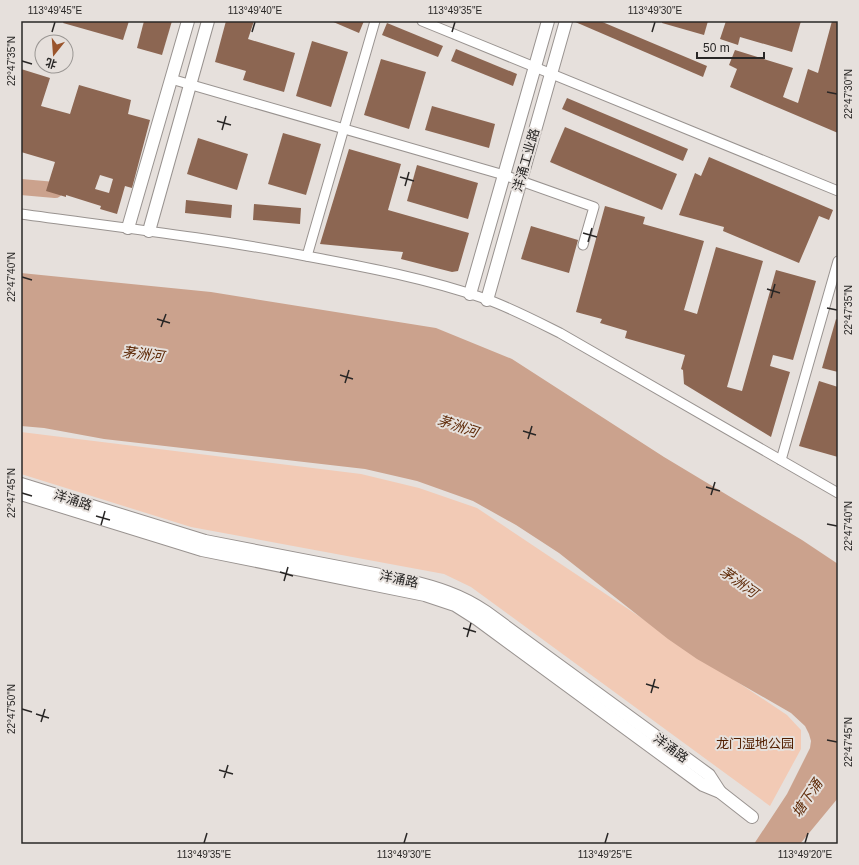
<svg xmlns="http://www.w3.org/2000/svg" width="859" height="865" font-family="Arial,'Noto Sans SC',sans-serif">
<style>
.green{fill:#f2cab5}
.water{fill:#cba28d}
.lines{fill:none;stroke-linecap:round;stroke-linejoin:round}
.river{stroke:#cba28d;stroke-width:16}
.building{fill:#8c6652;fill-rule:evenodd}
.minor-casing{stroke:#999390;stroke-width:11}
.tertiary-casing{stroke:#999390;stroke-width:14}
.minor{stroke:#fff;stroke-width:9}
.tertiary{stroke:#fff;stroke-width:12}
.ticks{fill:none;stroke:#292726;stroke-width:1.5}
.labels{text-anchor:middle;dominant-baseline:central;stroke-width:4;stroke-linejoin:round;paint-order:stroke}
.street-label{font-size:13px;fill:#292726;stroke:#e6e0dc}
.park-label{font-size:13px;fill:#521f00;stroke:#e6e0dc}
.water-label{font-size:14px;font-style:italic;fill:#5f2b09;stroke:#e6e0dc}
.neatline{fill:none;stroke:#292726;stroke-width:1.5}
.ticks-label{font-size:10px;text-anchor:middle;fill:#292726}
</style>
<rect width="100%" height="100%" fill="#e6e0dc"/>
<polygon class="green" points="21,432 361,474 419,488 477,508 787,715 801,730 801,749 770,806 471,587 444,574 191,527 21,474"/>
<polygon class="water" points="21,273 211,292 436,328 512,359 664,457 802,540 838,564 838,798 800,844 754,844 787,794 810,748 811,741 809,734 805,726 791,713 697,659 668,639 559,553 516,525 473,501 417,481 365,469 104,439 44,428 21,426"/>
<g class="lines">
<polyline class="river" points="21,187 55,190"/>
</g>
<g class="building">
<polygon points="64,21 129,21 123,40 63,23"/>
<polygon points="144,21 172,21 162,55 137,48"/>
<polygon points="226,21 254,21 248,39 295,53 284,92 243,80 246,71 215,62"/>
<polygon points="331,21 364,21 359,33"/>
<polygon points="573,21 600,21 707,66 703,77"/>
<polygon points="662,21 708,21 704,35 662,23"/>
<polygon points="726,21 801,21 792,52 740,37 738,45 720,39"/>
<polygon points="832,21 838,21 838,133 730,87 737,69 729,65 735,50 793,68 783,97 798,103 808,69 818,73"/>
<polygon points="387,23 443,46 438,57 382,35"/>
<polygon points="312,41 348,52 331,107 296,96"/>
<polygon points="456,49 517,74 513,86 451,61"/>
<polygon points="381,59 426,72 409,129 364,115"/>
<path d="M21 69 50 78 41 106 70 114 79 85 131 100 128 114 150 120 132 188 125 186 117 214 100 209 101 206 66 195V197L46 191 55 162 21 152ZM100 175 113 179 109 193 95 189Z"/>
<polygon points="567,98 688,149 683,161 562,109"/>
<polygon points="432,106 495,124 489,148 425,130"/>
<polygon points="565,127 677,174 662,210 550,162"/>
<polygon points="283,133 321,144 306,195 268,184"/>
<polygon points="198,138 248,154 237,190 187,174"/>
<polygon points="349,149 401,164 388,210 469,233 458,271 452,272 401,259 403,252 320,244"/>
<polygon points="709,157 833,210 829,220 819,216 799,263 723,231 724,227 679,215 695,173 701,176"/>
<polygon points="417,165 478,183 468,219 407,201"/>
<polygon points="186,200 232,205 231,218 185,213"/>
<polygon points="254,204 301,208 300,224 253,220"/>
<polygon points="605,206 645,217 643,224 704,241 684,310 697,314 716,247 763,261 727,387 742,391 776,270 816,281 793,360 773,355 770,366 790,372 771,437 684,384 683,370 681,369 685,355 625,338 627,331 600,323 602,319 576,312"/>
<polygon points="531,226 578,240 569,273 521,259"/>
<polygon points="836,319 838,320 838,372 822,368"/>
<polygon points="819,381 838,387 838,457 799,446"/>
</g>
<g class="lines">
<g class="minor-casing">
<g id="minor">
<polyline points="422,21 838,191"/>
<polyline points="171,79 504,175 594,207 583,245"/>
<path d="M21 214C116 227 212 238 306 256 366 267 429 279 486 299 511 308 536 321 560 333L838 493"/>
<polyline points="307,256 375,21"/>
<polyline points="781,460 838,261"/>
</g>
</g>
<g class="tertiary-casing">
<g id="tertiary">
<polyline points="128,228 188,21"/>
<polyline points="149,231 208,21"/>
<polyline points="470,294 548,21"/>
<polyline points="487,300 566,21"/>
<path d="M21 484 205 541 406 580C435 587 462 595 486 612L709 775 720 792"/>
<polyline points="21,494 202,550 425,595 455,605 477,619 703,785 720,792 752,817"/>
</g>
</g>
<use href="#minor" class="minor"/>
<use href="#tertiary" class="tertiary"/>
</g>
<path class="ticks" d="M52 32 55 22M252 32 255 22M452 32 455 22M652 32 655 22M22 61 32 64M827 92 837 94M217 121 231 125M222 130 226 116M400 177 414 181M405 186 409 172M583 233 597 237M588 242 592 228M22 277 32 280M767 289 780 293M771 298 775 284M827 308 837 310M157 319 170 323M161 327 166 314M340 375 353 379M345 383 349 370M523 431 536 435M528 439 532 426M706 487 720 491M22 493 32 496M711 495 715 482M96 516 110 520M827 524 837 526M101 525 105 511M280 572 293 576M284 581 288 567M463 628 476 632M467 637 471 623M646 684 659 688M651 693 655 679M22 709 32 712M36 714 49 718M41 722 45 709M827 740 837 742M219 770 233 774M224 778 228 765M204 843 207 833M404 843 407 833M605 843 608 833M805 843 808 833"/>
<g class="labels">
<g class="street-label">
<text transform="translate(526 160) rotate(-74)">洋涌工业路</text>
<text transform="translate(73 500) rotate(18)">洋涌路</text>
<text transform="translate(399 579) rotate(12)">洋涌路</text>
<text transform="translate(671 748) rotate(36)">洋涌路</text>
</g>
<g class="park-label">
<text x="755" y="743">龙门湿地公园</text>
</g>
<g class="water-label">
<text transform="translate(143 354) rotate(7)">茅洲河</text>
<text transform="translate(458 426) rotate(18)">茅洲河</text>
<text transform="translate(739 582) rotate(35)">茅洲河</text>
<text transform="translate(807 798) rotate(-56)">塘下涌</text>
</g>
</g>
<rect width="859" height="865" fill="none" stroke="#e6e0dc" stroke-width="44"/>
<g transform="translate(54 54) rotate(197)"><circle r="19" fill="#e6e0dc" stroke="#9a9693"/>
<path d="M0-3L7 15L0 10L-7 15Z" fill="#9a542b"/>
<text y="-6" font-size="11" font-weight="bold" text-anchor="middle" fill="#292726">北</text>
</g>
<path d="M697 52v6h67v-6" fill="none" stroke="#292726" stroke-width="2"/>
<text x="703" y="52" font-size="12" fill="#292726" stroke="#e6e0dc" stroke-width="3" paint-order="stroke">50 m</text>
<rect x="22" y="22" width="815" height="821" class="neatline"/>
<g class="ticks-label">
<text x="55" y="14">113°49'45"E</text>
<text x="255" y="14">113°49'40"E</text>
<text x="455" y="14">113°49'35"E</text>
<text x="655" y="14">113°49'30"E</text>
<text transform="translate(11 61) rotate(-90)" y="4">22°47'35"N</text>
<text transform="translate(848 94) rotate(-90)" y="4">22°47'30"N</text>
<text transform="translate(11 277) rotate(-90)" y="4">22°47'40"N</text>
<text transform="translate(848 310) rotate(-90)" y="4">22°47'35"N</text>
<text transform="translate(11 493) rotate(-90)" y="4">22°47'45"N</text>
<text transform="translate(848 526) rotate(-90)" y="4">22°47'40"N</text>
<text transform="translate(11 709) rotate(-90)" y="4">22°47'50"N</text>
<text transform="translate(848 742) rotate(-90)" y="4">22°47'45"N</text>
<text x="204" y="858">113°49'35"E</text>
<text x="404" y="858">113°49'30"E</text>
<text x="605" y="858">113°49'25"E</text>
<text x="805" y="858">113°49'20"E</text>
</g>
</svg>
